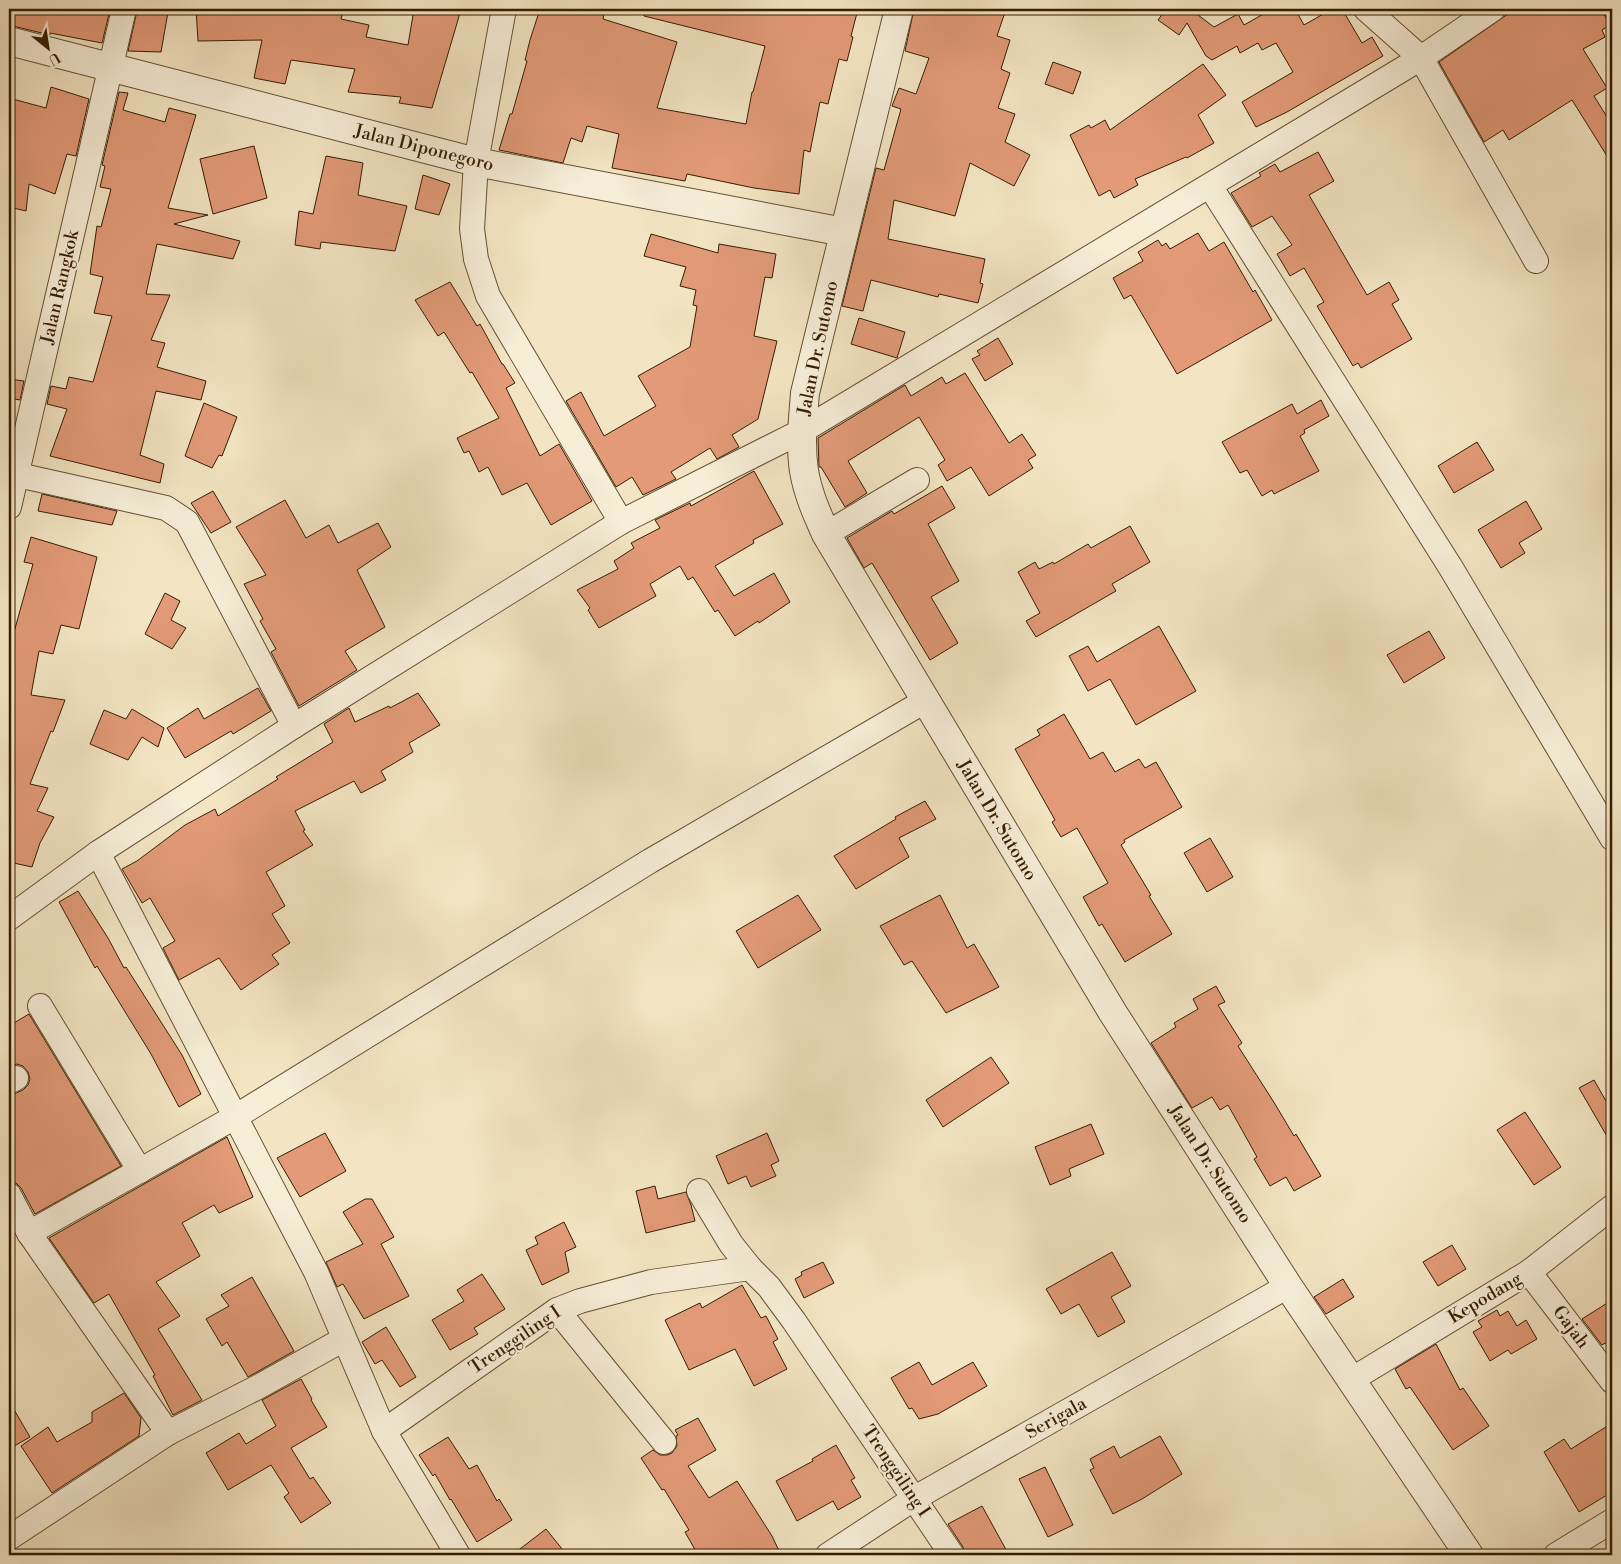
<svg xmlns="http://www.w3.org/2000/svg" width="1621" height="1564" font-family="'Libre Bodoni',serif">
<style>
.building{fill:#e29a78;stroke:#361d00}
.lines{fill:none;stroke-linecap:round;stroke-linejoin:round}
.minor-casing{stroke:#654f31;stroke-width:26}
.tertiary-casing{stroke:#654f31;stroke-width:30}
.minor{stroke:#f7eed8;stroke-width:24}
.tertiary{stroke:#f7eed8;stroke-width:28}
.labels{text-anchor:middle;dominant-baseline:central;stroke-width:4.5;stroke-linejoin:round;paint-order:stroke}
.street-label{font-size:18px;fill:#361d00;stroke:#f7eed8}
</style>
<rect width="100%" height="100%" fill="#f3e5c3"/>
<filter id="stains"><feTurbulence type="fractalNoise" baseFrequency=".004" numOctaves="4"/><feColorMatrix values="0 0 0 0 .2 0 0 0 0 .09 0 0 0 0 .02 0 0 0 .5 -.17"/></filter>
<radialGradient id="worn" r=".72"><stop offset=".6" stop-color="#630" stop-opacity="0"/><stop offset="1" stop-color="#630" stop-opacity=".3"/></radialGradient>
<g class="building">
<polygon points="9,9 96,9 110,10 102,43 50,33 50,35 9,25"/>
<polygon points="196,9 344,9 341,19 369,25 366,37 408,45 414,9 454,9 453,12 460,13 432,108 399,103 401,97 348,92 355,69 291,60 285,84 254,78 262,40 198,41"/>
<polygon points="540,9 605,9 603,19 677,42 657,108 746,124 752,92 753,92 765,46 644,16 644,9 858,9 851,36 853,37 847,61 839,59 828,104 820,102 810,152 804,150 799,194 754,188 687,174 685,181 612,168 619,134 587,126 582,142 571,138 563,163 499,150 510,114 512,114 527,61 525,60 530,40"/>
<polygon points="914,9 929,9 946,14 948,9 1006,9 997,36 1010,40 1001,69 1010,73 998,108 1015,114 1005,142 1030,155 1014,186 970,163 955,216 894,200 888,239 985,259 980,283 983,284 978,303 939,294 938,297 871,280 863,311 842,306 876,168 884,170 901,109 892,106 899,88 916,94 929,58 905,51"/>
<polygon points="1166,9 1197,9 1194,12 1214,27 1238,14 1244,25 1272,9 1295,9 1304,25 1332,9 1342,9 1362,43 1372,37 1383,56 1287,112 1256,127 1242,102 1293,72 1276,43 1262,50 1258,43 1240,53 1237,46 1212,60 1206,56 1187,23 1179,35 1158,20"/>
<polygon points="1515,9 1601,9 1610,25 1602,30 1605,37 1583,49 1607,88 1594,96 1612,125 1612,164 1572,100 1509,140 1503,130 1484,142 1439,62"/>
<polygon points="137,11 168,12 161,52 128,51"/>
<polygon points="1053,62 1081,72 1073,94 1045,84"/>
<polygon points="1203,64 1226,95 1198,115 1214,143 1187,158 1186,157 1135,179 1138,185 1114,198 1110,190 1099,196 1070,135 1089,125 1091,128 1105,120 1110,130"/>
<polygon points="51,87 89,99 76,156 67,154 55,194 29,184 26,211 9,207 9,98 46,108"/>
<polygon points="119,92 128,93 123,110 165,122 169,108 196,115 168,208 208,215 174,224 240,241 233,259 157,244 146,294 170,295 151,340 165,343 157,367 206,381 201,400 156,391 140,455 164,464 160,483 50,456 67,409 47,404 51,386 66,389 69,377 93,382 112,316 94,313 103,277 90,274 97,226 101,227 111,189 100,187 105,166 102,165"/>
<polygon points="254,146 267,198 213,214 200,159"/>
<polygon points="1318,152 1334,181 1309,195 1367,295 1389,282 1399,300 1392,304 1412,339 1361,368 1358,363 1353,366 1317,306 1324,302 1304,268 1290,276 1277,254 1292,245 1272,216 1252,227 1231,193 1261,176 1259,173 1275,164 1280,172"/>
<polygon points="326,156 363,163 358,195 407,206 395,251 321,242 320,249 295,245 299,211 313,214"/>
<polygon points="423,175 450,184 439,215 415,209"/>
<polygon points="1198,233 1209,251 1224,242 1253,292 1255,290 1272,320 1177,374 1131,295 1124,299 1113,278 1143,261 1138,252 1158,240 1162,246 1166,243 1170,249"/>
<polygon points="651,234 718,253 719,244 776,254 772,278 765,277 754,336 777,341 758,419 732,435 739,447 717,459 710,448 671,472 676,479 643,495 632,477 616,487 566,401 581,392 604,436 656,406 638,376 690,347 697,306 693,305 696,290 680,286 686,267 644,256"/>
<polygon points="450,282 477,326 480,324 502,364 503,364 515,383 506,388 540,456 559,444 592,501 551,525 527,483 502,495 488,467 479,472 469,451 464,453 457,438 499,418 472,372 470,373 444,332 438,336 415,300"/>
<polygon points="859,318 905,332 897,358 851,344"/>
<polygon points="998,338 1013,364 985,381 972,359 980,355 977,351"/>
<polygon points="965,373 1009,443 1022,434 1036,455 1028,460 1033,468 989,496 971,467 947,481 938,465 945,460 919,417 848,461 867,493 845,507 821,467 819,467 818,438 905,385 911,396 942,377 946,384"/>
<polygon points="9,379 24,381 20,400 9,398"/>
<polygon points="1321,400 1329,416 1304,430 1305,433 1300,436 1319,471 1274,494 1272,490 1262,496 1247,470 1240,473 1222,442 1292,404 1297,414"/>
<polygon points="204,403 237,417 222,456 219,455 212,468 185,456"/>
<polygon points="1477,442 1494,470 1454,493 1438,466"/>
<polygon points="754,471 783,524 753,540 754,543 715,566 734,596 774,573 790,602 759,623 758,621 735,636 718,610 715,612 693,577 688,580 680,566 650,584 656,596 599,628 588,610 590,608 577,590 618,569 614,561 634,548 631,543 660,528 655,520 690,503 691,506"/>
<polygon points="942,486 955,508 928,524 959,581 931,597 958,643 930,660 872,563 864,568 847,538 892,511 894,514"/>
<polygon points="213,491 231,522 211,533 191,503"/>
<polygon points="42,494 117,511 112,525 38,511"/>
<polygon points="285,500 306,538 329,525 338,543 378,523 391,547 357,570 385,627 345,651 357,670 299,706 271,652 276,649 260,621 263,619 244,584 266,575 236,527"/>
<polygon points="1526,501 1542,529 1519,543 1525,553 1501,568 1478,530"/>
<polygon points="1130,526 1150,562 1112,584 1116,591 1036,637 1026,621 1040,613 1018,572 1035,562 1039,569 1053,562 1054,564 1088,544 1091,548"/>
<polygon points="31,537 97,557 79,629 61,625 53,654 39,651 31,695 65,700 53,732 51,731 30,784 48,788 37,811 54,817 40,843 32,867 9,862 9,650 33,564 24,562"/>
<polygon points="165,593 180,601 171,620 186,628 172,649 145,634"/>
<polygon points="1159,626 1196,691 1136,725 1110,679 1088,691 1069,656 1088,646 1097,662"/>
<polygon points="1429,631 1445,658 1404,683 1387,655"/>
<polygon points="258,688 271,711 233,734 231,731 185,758 167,728 198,708 204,719"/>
<polygon points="418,693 440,725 409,743 413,752 381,771 386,780 361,793 354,781 295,811 305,830 303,831 313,845 266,872 285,906 272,914 290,943 272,955 279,964 241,990 219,958 179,980 163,948 175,941 150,898 142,903 122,869 137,861 185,825 215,809 218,816 278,779 276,777 333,742 324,724 349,708 355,722 389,706 390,708"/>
<polygon points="132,709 164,728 158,747 142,737 128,760 90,744 104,710 126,719"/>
<polygon points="1064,714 1090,759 1103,752 1115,772 1139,759 1145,768 1156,762 1182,807 1124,840 1125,842 1121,845 1151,895 1149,896 1172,934 1125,962 1102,924 1099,926 1083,897 1108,883 1077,828 1061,837 1052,822 1055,820 1015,749 1040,735 1037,730"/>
<polygon points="925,801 936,819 899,838 909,857 856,889 834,856 896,819 895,817"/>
<polygon points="1210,838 1233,877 1207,892 1184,853"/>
<polygon points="78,891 108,938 124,968 126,967 182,1055 201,1094 179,1107 151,1054 97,966 95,968 59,902"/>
<polygon points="798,895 821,930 758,968 736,931"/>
<polygon points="940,895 967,948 974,944 999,987 946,1013 912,961 904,965 880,926"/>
<polygon points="1216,986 1225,1002 1218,1005 1242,1043 1238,1046 1275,1104 1294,1136 1296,1134 1321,1176 1294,1191 1286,1177 1270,1186 1254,1159 1257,1157 1228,1105 1220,1110 1212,1097 1192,1108 1151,1043 1176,1027 1174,1023 1198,1009 1193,999"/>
<polygon points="29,1014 121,1166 35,1214 21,1188 16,1183 9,1181 9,1096 23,1090 28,1085 30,1079 28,1072 23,1066 17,1064 9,1066 9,1026"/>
<polygon points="991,1057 1009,1083 943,1127 926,1100"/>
<polygon points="1594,1080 1606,1101 1612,1097 1612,1145 1579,1088"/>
<polygon points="1525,1112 1561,1167 1534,1185 1497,1130"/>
<polygon points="1091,1124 1104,1154 1069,1169 1071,1176 1050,1185 1035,1147"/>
<polygon points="325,1133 346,1171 300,1197 277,1158"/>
<polygon points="767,1133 779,1161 771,1165 776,1176 751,1187 746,1176 728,1184 716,1156"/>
<polygon points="227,1137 253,1197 219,1213 214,1205 182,1223 200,1256 156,1282 180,1316 158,1329 202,1400 173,1415 153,1376 155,1375 109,1294 94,1303 49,1238"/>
<polygon points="655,1186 658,1199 686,1192 691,1205 695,1221 646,1233 636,1191"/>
<polygon points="365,1199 372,1199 394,1237 381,1244 409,1296 364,1319 343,1284 337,1287 326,1262 363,1244 343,1212"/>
<polygon points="564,1222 576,1247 565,1252 569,1272 542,1285 526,1250 538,1244 535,1237"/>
<polygon points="1452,1245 1466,1269 1438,1286 1423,1262"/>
<polygon points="1112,1252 1131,1286 1111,1297 1125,1322 1098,1337 1079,1304 1061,1314 1046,1289"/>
<polygon points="823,1262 834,1283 804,1298 795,1279 802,1275 801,1272"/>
<polygon points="482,1274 505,1309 474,1328 478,1334 450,1350 432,1320 464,1301 457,1290"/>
<polygon points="252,1277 294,1351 248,1377 227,1342 222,1346 206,1319 229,1306 221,1295"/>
<polygon points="1343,1279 1354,1297 1326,1314 1314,1297"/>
<polygon points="742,1285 761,1318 766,1316 778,1339 773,1342 787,1369 754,1386 735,1349 689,1370 665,1320 700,1303 702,1308"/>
<polygon points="1612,1300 1612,1339 1602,1345 1582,1319"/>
<polygon points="1497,1310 1500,1316 1508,1311 1517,1326 1526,1320 1537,1339 1511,1354 1508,1350 1490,1361 1473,1332 1482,1327 1478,1321"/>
<polygon points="386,1327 416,1377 400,1387 382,1360 375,1364 362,1342"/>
<polygon points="1436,1344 1460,1390 1463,1388 1489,1426 1453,1450 1410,1387 1406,1389 1395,1369"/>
<polygon points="919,1362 932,1385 973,1362 987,1386 938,1414 919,1419 912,1408 909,1409 891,1378"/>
<polygon points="301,1379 312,1399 311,1400 327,1427 291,1448 310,1479 313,1477 331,1503 301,1523 284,1497 289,1493 271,1465 228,1490 206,1453 239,1433 246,1444 276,1426 262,1400"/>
<polygon points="124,1393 141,1418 139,1436 52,1493 21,1446 48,1427 57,1442 92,1422 92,1412"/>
<polygon points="9,1401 30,1437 9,1449"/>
<polygon points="698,1418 716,1450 688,1466 709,1498 737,1481 772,1536 781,1555 698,1555 685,1532 689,1530 664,1489 662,1490 641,1458 653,1450 660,1455 667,1455 672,1453 677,1446 676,1436 678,1435 675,1430"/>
<polygon points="1612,1423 1612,1492 1579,1512 1544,1452 1564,1439 1571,1449"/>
<polygon points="1160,1436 1182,1474 1142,1499 1113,1514 1090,1470 1094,1468 1090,1459 1114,1446 1120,1458"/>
<polygon points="448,1437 469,1469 477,1465 497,1501 499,1499 512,1520 477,1542 451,1499 450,1500 435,1474 433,1476 419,1455"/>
<polygon points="836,1445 855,1478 851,1480 861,1497 838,1510 833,1501 797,1521 776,1481 813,1461 812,1459"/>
<polygon points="1045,1467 1073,1525 1048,1537 1019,1479"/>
<polygon points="982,1506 1009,1555 966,1555 963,1547 948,1524"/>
<polygon points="546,1529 567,1555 512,1555"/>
</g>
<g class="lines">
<g class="minor-casing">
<g id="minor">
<polyline points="504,9 476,162 472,229 476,259 488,296 621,522"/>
<polyline points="1366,9 1421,58 1536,261"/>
<polyline points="1210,186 1451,568 1612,838"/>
<polyline points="9,473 166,508 187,522 294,726"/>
<polyline points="9,507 124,9"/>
<polyline points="826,534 917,480"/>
<polyline points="98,853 316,1272 384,1431 458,1555"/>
<polyline points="9,918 98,853 294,726 621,522 802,431 1421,58 1493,9"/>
<polyline points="40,1006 140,1171"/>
<polyline points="9,1082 16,1078"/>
<polyline points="699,1191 731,1244 750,1268 769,1287 794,1321 952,1555"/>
<polyline points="9,1195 29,1233 168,1433"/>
<polyline points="29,1233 235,1117 650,861 925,701"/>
<polyline points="1529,1272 1612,1381"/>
<polyline points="557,1310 664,1442"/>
<polyline points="1351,1380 1529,1272 1612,1207"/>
<polyline points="384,1431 557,1310 580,1301 651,1282 750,1268"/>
<polyline points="9,1538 168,1433 258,1387 344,1339"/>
<polyline points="828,1555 915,1498 1288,1286"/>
<polyline points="1556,1555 1612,1521"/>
</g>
</g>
<g class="tertiary-casing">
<g id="tertiary">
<path d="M899 9 805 393C803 419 800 445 804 471 808 494 817 514 826 534L1113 1013 1288 1286 1469 1555"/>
<polyline points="9,41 476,162 844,232"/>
</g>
</g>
<use href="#minor" class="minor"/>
<use href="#tertiary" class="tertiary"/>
</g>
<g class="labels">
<g class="street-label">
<text transform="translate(424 148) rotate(14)">Jalan Diponegoro</text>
<text transform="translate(60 287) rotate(-77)">Jalan Rangkok</text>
<text transform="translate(818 348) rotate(-78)">Jalan Dr. Sutomo</text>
<text transform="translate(997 820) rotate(59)">Jalan Dr. Sutomo</text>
<text transform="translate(1210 1164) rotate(57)">Jalan Dr. Sutomo</text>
<text transform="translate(1485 1298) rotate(-31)">Kepodang</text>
<text transform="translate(1571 1327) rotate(53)">Gajah</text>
<text transform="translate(515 1340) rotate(-34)">Trenggiling I</text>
<text transform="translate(1056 1418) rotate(-29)">Serigala</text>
<text transform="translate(896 1471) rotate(56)">Trenggiling I</text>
</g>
</g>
<rect width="1621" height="1564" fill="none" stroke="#f3e5c3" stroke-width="30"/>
<rect x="10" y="10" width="1601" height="1544" fill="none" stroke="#361d00" stroke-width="2.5"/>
<rect x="15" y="15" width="1591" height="1534" fill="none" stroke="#361d00"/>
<g transform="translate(48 48) rotate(150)" stroke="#f7eed8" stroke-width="4" paint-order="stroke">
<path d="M0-4L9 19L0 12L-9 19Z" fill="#361d00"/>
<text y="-8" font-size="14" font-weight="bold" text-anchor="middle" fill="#361d00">U</text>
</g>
<rect width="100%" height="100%" filter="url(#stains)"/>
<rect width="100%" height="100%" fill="url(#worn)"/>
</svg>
